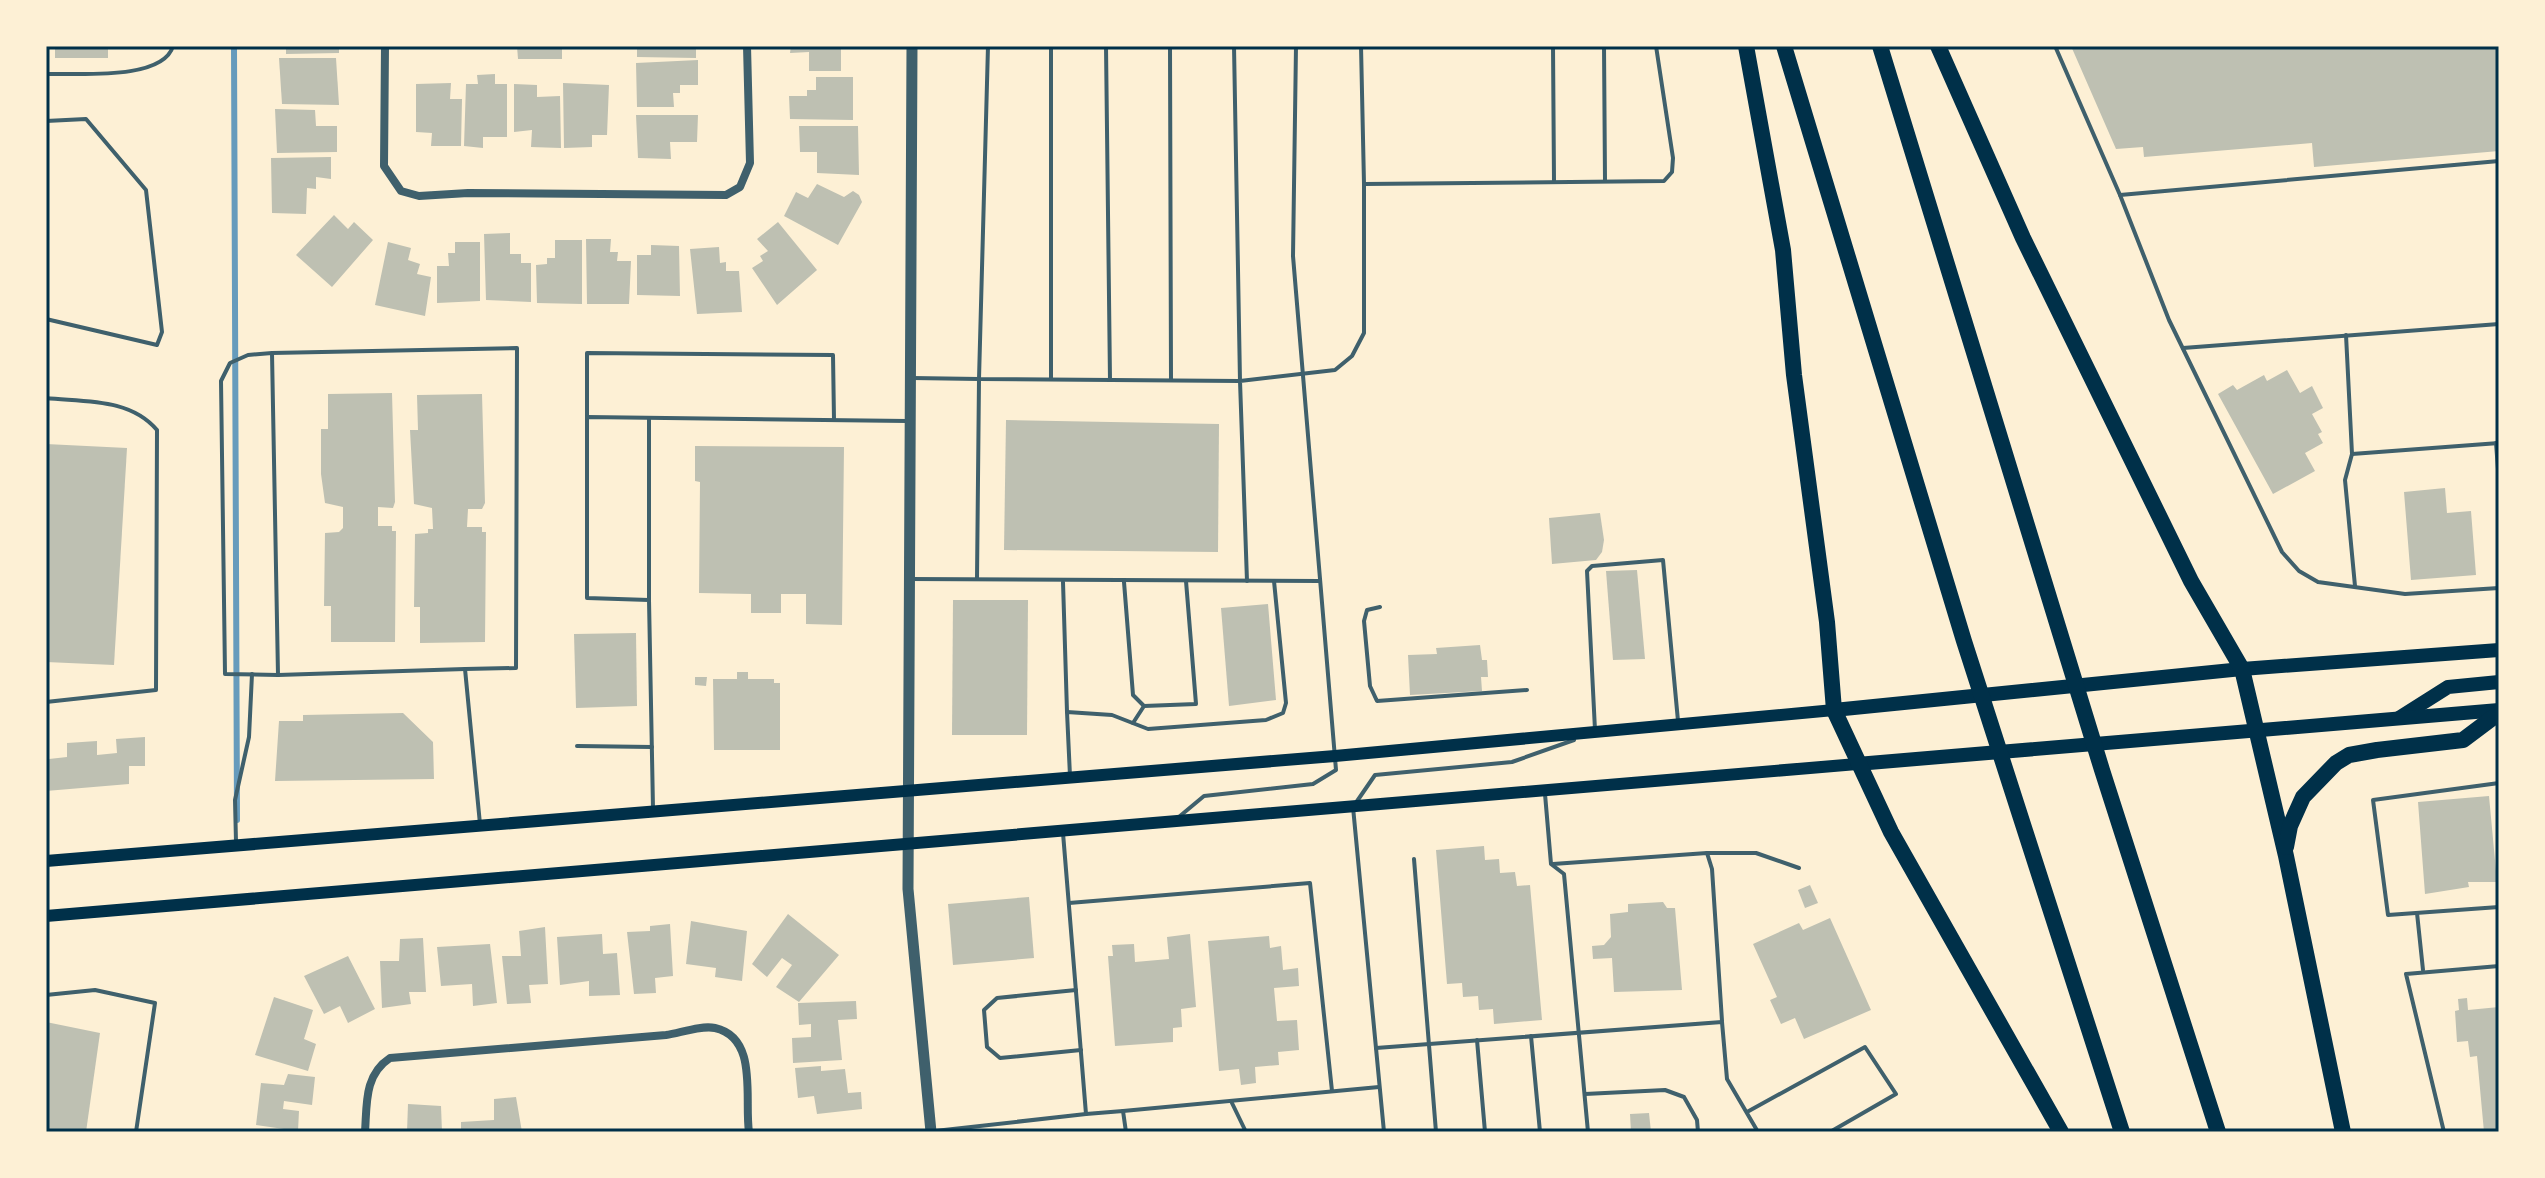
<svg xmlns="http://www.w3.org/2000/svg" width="2545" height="1178" font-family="'PT Sans',sans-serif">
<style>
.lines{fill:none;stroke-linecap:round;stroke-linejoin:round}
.stream{stroke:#669bbc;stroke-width:6}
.building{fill:#bec0b2}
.service{stroke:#3f606c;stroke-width:4}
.minor{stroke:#3f606c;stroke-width:8}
.tertiary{stroke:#3f606c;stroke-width:11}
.secondary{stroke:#003049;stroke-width:12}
.primary{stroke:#003049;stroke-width:14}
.motorway{stroke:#003049;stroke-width:16}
.neatline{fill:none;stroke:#003049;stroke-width:3}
</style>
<rect width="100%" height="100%" fill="#fdf0d5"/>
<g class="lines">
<polyline class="stream" points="234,46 237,820"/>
</g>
<g class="building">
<rect x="55" y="46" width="53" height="12"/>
<polygon points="286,46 339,46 339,53 286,54"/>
<polygon points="517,46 562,46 562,59 518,59"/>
<polygon points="637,46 696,46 696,58 637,57"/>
<polygon points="791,46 841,46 841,71 809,71 809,52 790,53"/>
<polygon points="2071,46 2499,46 2499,151 2314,167 2312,143 2144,157 2143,147 2116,149"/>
<polygon points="279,58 336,58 339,105 282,104"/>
<polygon points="698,60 698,85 680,85 680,93 673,93 674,107 637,107 636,63"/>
<polygon points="495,74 495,84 507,84 507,137 483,137 483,148 464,146 466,84 478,84 477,75"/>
<polygon points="816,77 853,77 853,120 790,119 789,96 807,96 807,90 816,90"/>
<polygon points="451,83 450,99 462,99 461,146 431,146 432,133 416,132 416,84"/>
<polygon points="563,83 609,85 607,135 592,135 592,147 564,148"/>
<polygon points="514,84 537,85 537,97 560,96 561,148 531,147 532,130 514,132"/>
<polygon points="275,109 315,110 316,126 337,126 337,152 277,153"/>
<polygon points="636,115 698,115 697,142 670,142 671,159 638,158"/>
<polygon points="799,126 858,126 859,175 817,173 817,152 800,152"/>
<polygon points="331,157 331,179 316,177 316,189 307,188 306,214 272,213 271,158"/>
<polygon points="817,184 844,197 853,191 859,195 862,202 838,245 784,216 796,192 808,198"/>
<polygon points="334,215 348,229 354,222 373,240 332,287 296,255"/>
<polygon points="778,222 817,270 777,305 752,268 763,261 760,256 768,251 757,239"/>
<polygon points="510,233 510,254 521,254 521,263 531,263 531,302 486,300 484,234"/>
<polygon points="586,239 611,239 610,252 618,252 617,261 631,261 629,304 587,304"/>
<polygon points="555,240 582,240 582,304 537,303 536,265 547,264 547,258 555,258"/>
<polygon points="388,242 411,248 408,260 420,264 417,274 431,277 425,316 375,305"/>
<polygon points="455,242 480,242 480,301 437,303 437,266 449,266 448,253 455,253"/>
<polygon points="651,245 679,246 680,296 637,295 637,255 651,255"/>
<polygon points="719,247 720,263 726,262 726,271 739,271 742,312 697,314 690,249"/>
<polygon points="2287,370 2300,393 2312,386 2323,408 2312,414 2322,432 2318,434 2323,443 2305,453 2315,471 2273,494 2218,394 2233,385 2237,390 2264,375 2267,381"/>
<polygon points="392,393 395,502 393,508 378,507 378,526 392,526 392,531 396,531 395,642 331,642 331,606 324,606 325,533 339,532 343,528 343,507 325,503 321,474 321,429 328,429 328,394"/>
<polygon points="482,394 485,503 482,509 468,509 467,527 482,527 482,532 486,532 485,642 420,643 420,607 414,607 415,534 428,533 428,529 433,529 432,508 414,504 410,430 418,430 417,395"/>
<polygon points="1006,420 1219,424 1218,552 1004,550"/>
<polygon points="46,444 127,448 114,665 46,662"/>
<polygon points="695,446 844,447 842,625 806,624 806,594 781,594 781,613 751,613 751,594 699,593 700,482 695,481"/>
<polygon points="2445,488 2447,513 2471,511 2476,575 2411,580 2404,492"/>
<polygon points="1600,513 1604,540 1602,552 1596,560 1552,564 1549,518"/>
<polygon points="1637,570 1645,659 1613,660 1606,571"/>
<polygon points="953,600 1028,600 1027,735 952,735"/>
<polygon points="1268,604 1276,700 1229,706 1221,608"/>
<polygon points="636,633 637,706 576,708 574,634"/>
<polygon points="1480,645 1482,660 1487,660 1488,677 1481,677 1482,691 1410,695 1408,655 1437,654 1436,648"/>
<polygon points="737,672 748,672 748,679 774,679 774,683 780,683 780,750 714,750 713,679 737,679"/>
<polygon points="695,677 707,677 706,686 695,685"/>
<polygon points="403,713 433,742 434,779 275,781 279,721 303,721 303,715"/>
<polygon points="145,737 145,766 129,766 129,784 46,791 46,745 49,745 49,759 67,757 67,743 97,741 97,755 117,753 116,739"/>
<polygon points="2489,796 2497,882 2468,882 2469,887 2425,894 2418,802"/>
<polygon points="1484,846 1485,860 1499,859 1500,873 1515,872 1517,886 1530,885 1542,1020 1494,1024 1493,1009 1479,1010 1478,996 1463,997 1462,983 1447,984 1436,850"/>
<polygon points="1810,885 1818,903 1805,908 1798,890"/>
<polygon points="1029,897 1034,958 953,965 948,904"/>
<polygon points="1663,902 1667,908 1675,908 1682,990 1614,992 1612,958 1593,959 1592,946 1604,945 1611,937 1610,914 1628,912 1628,904"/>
<polygon points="788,914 839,955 799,1002 776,987 792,965 782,958 767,977 752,964"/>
<polygon points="1830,918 1871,1010 1804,1039 1795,1018 1781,1024 1770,1000 1777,997 1753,944 1799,923 1803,930"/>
<polygon points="691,921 747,931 742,981 715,977 716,968 686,964"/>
<polygon points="670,924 673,976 655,978 656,993 634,994 627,932 650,931 650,926"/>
<polygon points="545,927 548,984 529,985 531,1003 507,1004 502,956 521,956 519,931"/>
<polygon points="602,934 603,954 617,953 620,995 589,996 589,981 560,985 557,937"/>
<polygon points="1190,934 1196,1007 1181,1009 1182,1027 1173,1028 1173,1042 1115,1046 1108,956 1113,956 1112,945 1134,944 1135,962 1169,959 1167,937"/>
<polygon points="1269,936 1270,948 1281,946 1283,970 1298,968 1299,986 1274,988 1277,1021 1297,1020 1299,1050 1278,1052 1279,1065 1255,1067 1256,1083 1241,1085 1239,1069 1219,1071 1208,941"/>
<polygon points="423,938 426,992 409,992 411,1004 382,1008 380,961 399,961 400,939"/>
<polygon points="490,944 497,1003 473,1006 472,984 441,986 437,947"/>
<polygon points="348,956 375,1009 348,1023 340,1006 324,1014 304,976"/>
<polygon points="274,997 313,1010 304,1039 316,1044 308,1071 255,1055"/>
<polygon points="2467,998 2468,1010 2499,1007 2499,1132 2484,1132 2477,1056 2470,1057 2468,1041 2457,1042 2455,1011 2459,1010 2458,999"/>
<polygon points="856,1001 857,1019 838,1020 842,1060 793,1063 792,1038 811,1037 811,1024 799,1025 798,1003"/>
<polygon points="46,1022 100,1033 86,1132 46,1132"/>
<polygon points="821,1066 821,1071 845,1069 848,1093 861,1092 862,1109 817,1114 814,1096 798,1098 795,1068"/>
<polygon points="288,1074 315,1077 312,1105 284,1101 283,1109 299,1111 298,1131 256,1125 261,1083 284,1085"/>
<polygon points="516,1097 522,1132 461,1132 461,1122 494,1120 494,1099"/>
<polygon points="408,1104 441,1106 442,1132 407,1132"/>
<polygon points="1649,1113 1651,1132 1631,1132 1630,1114"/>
</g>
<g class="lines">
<g class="service">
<polyline points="988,46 979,379 1240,381 1234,46"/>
<polyline points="1106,46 1110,380"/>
<polyline points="1170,46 1171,380"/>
<polyline points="1361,46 1364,184"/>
<polyline points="1553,46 1554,182"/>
<polyline points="1604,46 1605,181"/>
<polyline points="2055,46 2120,195 2169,320 2282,552 2299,571 2318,582 2405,594 2499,588"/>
<path d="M46 74C77 73 163 81 173 46"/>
<polyline points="46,121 86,119 146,190 162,332 157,345 46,319"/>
<polyline points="2120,195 2499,161"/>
<polyline points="2346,335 2352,454 2345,480 2355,586"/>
<polyline points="2183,348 2499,324"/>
<polyline points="272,353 278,675 225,674 221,381 230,363 248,355 272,353 517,348 516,668 465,669 480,824"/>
<polyline points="912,378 979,379 977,579"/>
<polyline points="1051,379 1051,46"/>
<path d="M46 398C85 402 130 398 157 430L156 690 46 702"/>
<polyline points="587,417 587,353 833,355 834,420"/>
<polyline points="649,418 649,600"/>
<polyline points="2496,443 2499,482"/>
<polyline points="2352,454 2499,443"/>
<polyline points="909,579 1319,581"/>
<polyline points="1247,581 1240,381 1335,370 1352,356 1364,333 1364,184 1664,181 1672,172 1673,158 1656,46"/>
<polyline points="1063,582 1067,712"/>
<polyline points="1124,582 1133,695 1144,706"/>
<polyline points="1380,607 1367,610 1364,621 1370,686 1377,701 1527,690"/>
<polyline points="278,675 465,669"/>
<polyline points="1133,723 1144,706 1196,704 1186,581"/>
<polyline points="1595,730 1587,571 1592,566 1663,560 1678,721"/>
<polyline points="577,746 652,747"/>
<polyline points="1070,776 1067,712 1112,715 1148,729 1266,720 1283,713 1286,703 1274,581"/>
<polyline points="2499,783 2373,800 2388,915 2499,907"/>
<polyline points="1545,794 1551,864 1564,874 1588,1132"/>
<polyline points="653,808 649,600 587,598 587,417 907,421"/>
<polyline points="1180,816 1204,796 1313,784 1336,770 1293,256 1296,46"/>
<polyline points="236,842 235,800 249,737 252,674"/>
<polyline points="1707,853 1756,853 1799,868"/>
<polyline points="1414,859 1436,1132"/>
<polyline points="1553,864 1707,853 1712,869 1722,1021"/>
<polyline points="1069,903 1310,883 1332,1091"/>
<polyline points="2417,913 2423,970"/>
<polyline points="1076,990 997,998 984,1010 987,1047 1000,1058 1081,1050"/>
<polyline points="46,995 95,990 155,1003 136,1132"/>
<polyline points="1531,1036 1540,1132"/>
<polyline points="1477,1040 1485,1132"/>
<polyline points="1376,1048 1722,1022 1727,1079 1758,1132"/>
<polyline points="1585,1094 1665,1090 1684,1097 1697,1120 1698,1132"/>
<polyline points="1231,1101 1246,1132"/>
<polyline points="1123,1111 1379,1087"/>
<polyline points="1747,1112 1865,1047 1896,1094 1830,1132"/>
<polyline points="1086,1114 1123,1111 1126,1132"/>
<polyline points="935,1131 1086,1114 1063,833"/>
<polyline points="1384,1132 1353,807 1375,775 1512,762 1574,740"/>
<polyline points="2444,1132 2406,974 2499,966"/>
</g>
<g class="minor">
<polyline points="385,46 384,166 401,191 419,196 468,193 726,195 740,187 750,163 747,46"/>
<path d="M365 1132C367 1104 364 1075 390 1058L666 1035C680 1033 701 1025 715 1028 759 1038 744 1099 749 1132"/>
</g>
<polyline class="tertiary" points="912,46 908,889 931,1132"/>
<g class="secondary">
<polyline points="46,861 1335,756 1834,710"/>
<polyline points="46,916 1857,764"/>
</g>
<g class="primary">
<polyline points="1834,710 2242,669 2499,650"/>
<polyline points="2399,718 2448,687 2499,682"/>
<polyline points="1857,764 2499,710"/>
</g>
<g class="motorway">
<polyline points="1746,46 1783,250 1794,375 1827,622 1834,710 1891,832 2061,1132"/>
<polyline points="1784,46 1964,641 2122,1132"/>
<polyline points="1880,46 2102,770 2218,1132"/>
<polyline points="1938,46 2023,238 2191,581 2242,669 2286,856 2343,1132"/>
<polyline points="2286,847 2290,826 2303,797 2336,763 2349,755 2377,750 2463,740 2499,713"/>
</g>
</g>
<rect width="2545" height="1178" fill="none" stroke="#fdf0d5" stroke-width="96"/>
<rect x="48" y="48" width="2449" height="1082" class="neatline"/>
</svg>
